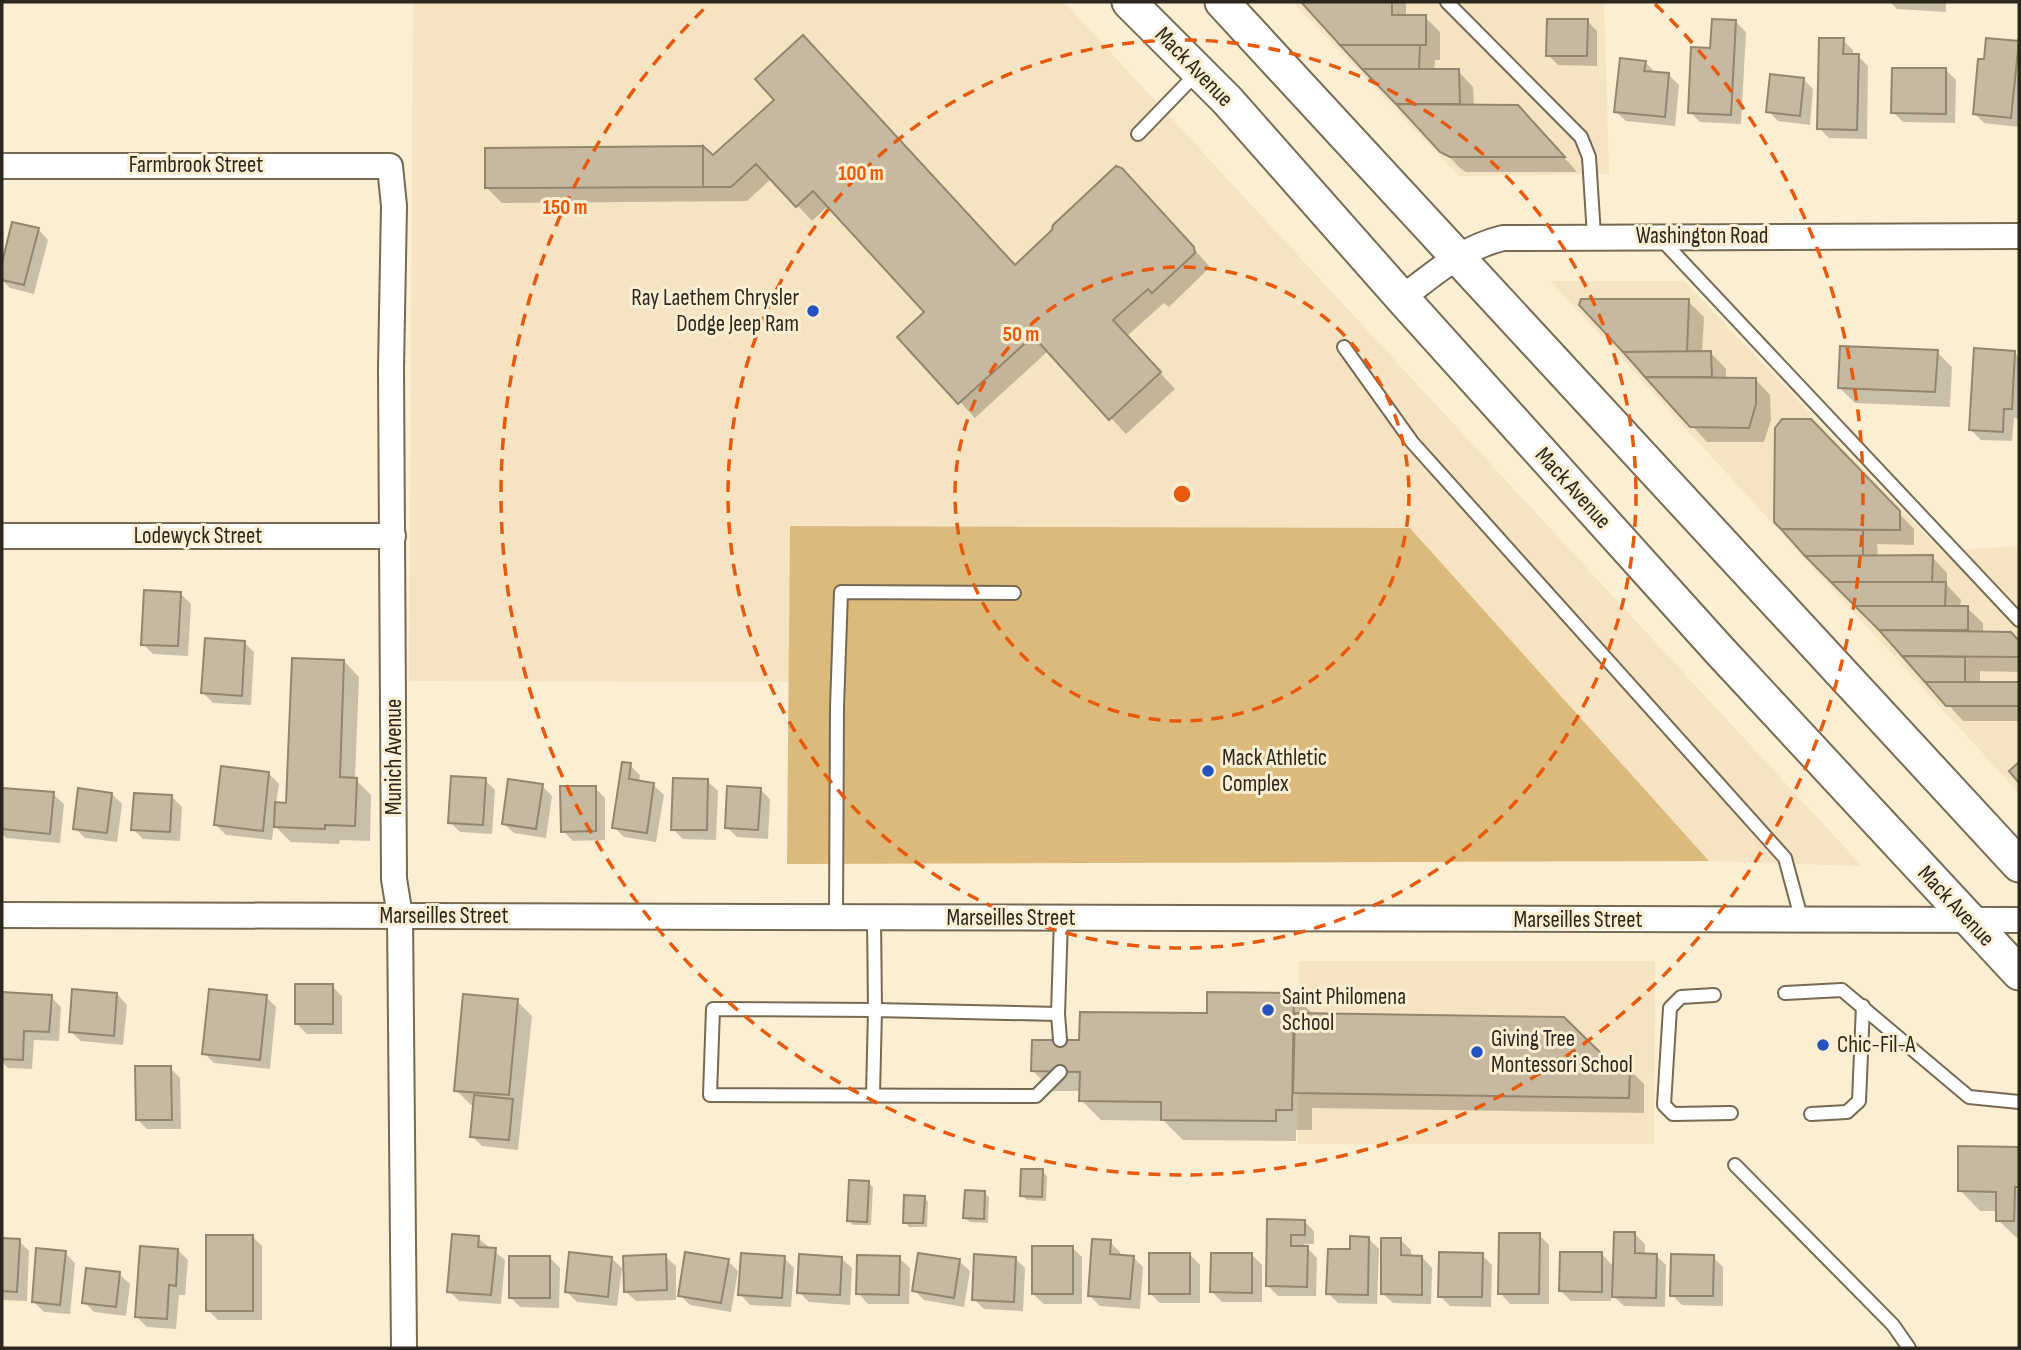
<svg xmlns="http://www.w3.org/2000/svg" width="2021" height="1350" font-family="'Sofia Sans Condensed',sans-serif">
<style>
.built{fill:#f5e3c1}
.green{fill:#dbba7b}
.shadow{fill:#0003}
.building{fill:#c6b99f;stroke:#93866e;stroke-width:2}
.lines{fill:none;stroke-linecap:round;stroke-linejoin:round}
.service-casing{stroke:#766a52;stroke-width:16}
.minor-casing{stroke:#766a52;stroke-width:28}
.secondary-casing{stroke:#766a52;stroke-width:37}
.service{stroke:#fff;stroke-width:12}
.minor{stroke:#fff;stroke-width:24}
.secondary{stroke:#fff;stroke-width:33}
.ring{fill:none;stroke:#e8590c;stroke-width:3.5;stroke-dasharray:12 9}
.poi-dot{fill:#2352c0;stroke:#fceed2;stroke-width:2.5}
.labels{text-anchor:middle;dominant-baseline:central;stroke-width:6;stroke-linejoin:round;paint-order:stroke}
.street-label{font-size:23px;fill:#2c271d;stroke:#fceed2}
.poi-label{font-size:23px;fill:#2c271d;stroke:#fceed2;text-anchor:start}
.centre{fill:#e8590c;stroke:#fceed2;stroke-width:3.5}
.ring-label{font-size:21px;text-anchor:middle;font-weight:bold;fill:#e8590c;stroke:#fceed2;stroke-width:6;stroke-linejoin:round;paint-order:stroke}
</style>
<rect width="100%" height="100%" fill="#fceed2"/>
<g class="built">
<polygon points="413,2 1064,2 1862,866 1709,861 1410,528 790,526 789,682 409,681"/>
<polygon points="1293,2 1604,2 1609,174 1459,176"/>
<polygon points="1551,281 1684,281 1941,551 2019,546 2019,793"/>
<polygon points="1299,961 1655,961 1654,1144 1298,1144"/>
</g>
<polygon class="green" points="790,526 1410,528 1709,861 787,864"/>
<g class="shadow">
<polygon points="1304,2 1406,2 1406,17 1425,17 1440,32 1440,60 1435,60 1434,71 1458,71 1473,87 1474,106 1533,122 1577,172 1466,172 1461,169 1364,68"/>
<polygon points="1890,2 1946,2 1946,12 1897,9"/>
<polygon points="1587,21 1597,31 1597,66 1558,65 1548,55"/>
<polygon points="1736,22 1746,32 1741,124 1700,122 1690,112 1712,50"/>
<polygon points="1843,40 1853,50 1853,56 1858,56 1868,66 1867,139 1829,138 1819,128"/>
<polygon points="1988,40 2019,43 2019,127 1984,123 1974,113"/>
<polygon points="1645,62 1655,72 1669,75 1679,85 1675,126 1626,121 1615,111"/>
<polygon points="1946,70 1956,80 1955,123 1903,122 1893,112"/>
<polygon points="1803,79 1813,89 1810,125 1778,121 1768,111"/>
<polygon points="776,100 1015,267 1135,184 1210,267 1169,307 1164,303 1127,336 1175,389 1126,434 1048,351 975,418 900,337 926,312 829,205 812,221 772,178 747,201 502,203 486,187 713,158"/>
<polygon points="13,224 38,229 48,240 34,294 10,288 2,280 2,271"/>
<polygon points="1688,301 1704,317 1702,353 1711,353 1726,369 1726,379 1755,379 1770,395 1771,420 1764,442 1707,442 1581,304"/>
<polygon points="1937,352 1952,367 1950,407 1855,403 1839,387"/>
<polygon points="2014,352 2019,358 2019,419 2014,418 2012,441 1981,440 1971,430"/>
<polygon points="1810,421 1914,529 1914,545 1877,544 1878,557 1932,557 1947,573 1947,585 1961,600 1960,608 1967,608 1983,623 1983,633 2010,633 2019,643 2019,672 1980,671 1980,684 2019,684 2019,721 1963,721 1881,629 1806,555 1776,522"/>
<polygon points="180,593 191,604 188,656 153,654 143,644"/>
<polygon points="244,642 254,652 251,705 213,703 203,693"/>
<polygon points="344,661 359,677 355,779 371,795 370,841 340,840 339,844 291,842 274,825 272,840 226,835 216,825 269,774 279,784 276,804 287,805"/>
<polygon points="630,765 640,775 639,782 653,785 664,795 656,842 624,837 614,827"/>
<polygon points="485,780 495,790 492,834 460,832 450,822"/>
<polygon points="707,781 718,791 716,840 683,839 673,829"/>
<polygon points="542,786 552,796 546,838 514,833 503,823"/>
<polygon points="595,788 605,798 605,840 573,841 563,831"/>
<polygon points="2,789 53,794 64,804 60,843 6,838 2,833"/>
<polygon points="760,789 770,799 768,839 737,837 727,827"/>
<polygon points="112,794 122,804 117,842 85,838 75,828"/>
<polygon points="172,797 182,807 180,841 143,839 133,829"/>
<polygon points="332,986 342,996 342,1034 307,1034 297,1024"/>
<polygon points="2,994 51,997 61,1007 59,1041 34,1040 32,1069 8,1068 2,1062"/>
<polygon points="117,994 127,1005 123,1045 81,1041 70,1031"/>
<polygon points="1293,994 1314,1015 1615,1069 1629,1069 1644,1084 1644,1113 1312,1108 1312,1130 1296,1130 1296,1141 1183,1140 1164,1121 1101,1120 1081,1100 1081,1091 1053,1091 1033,1071 1081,1042 1209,1015"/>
<polygon points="266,997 276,1007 270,1069 214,1063 204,1053"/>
<polygon points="517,1001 532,1016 518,1150 482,1146 472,1136 475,1106 471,1105 456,1090"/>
<polygon points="170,1068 180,1078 181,1129 147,1129 137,1119"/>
<polygon points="1960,1148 2019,1148 2019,1240 1998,1220 1998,1211 1980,1211 1960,1190"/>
<polygon points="1042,1171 1047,1176 1046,1201 1027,1200 1022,1196"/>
<polygon points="868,1183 873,1187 871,1225 853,1225 848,1220"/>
<polygon points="984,1193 989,1197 988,1223 970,1222 965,1218"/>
<polygon points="924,1197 928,1202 927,1227 909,1227 905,1222"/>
<polygon points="1269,1221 1304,1221 1314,1231 1314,1244 1304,1244 1317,1258 1316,1296 1278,1296 1268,1286"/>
<polygon points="1635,1234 1645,1244 1645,1255 1656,1255 1666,1265 1665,1307 1624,1306 1611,1294 1611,1301 1571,1301 1561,1291 1602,1254 1614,1267"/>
<polygon points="1539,1235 1549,1245 1549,1304 1510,1304 1500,1293"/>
<polygon points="252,1236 262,1246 262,1320 218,1320 208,1310"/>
<polygon points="478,1238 505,1260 501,1304 459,1301 449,1291"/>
<polygon points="1369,1239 1379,1249 1377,1304 1338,1303 1328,1293 1352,1251"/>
<polygon points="2,1240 19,1241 29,1251 27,1301 2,1300"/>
<polygon points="1401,1240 1411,1250 1411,1257 1422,1257 1432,1268 1431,1304 1393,1303 1382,1293"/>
<polygon points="1110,1242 1120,1252 1120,1256 1133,1257 1143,1267 1140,1309 1100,1306 1090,1296"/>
<polygon points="1072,1247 1082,1257 1082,1304 1044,1304 1033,1294"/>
<polygon points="178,1250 188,1260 185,1295 179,1295 176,1329 147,1327 137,1317"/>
<polygon points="65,1253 75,1263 70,1314 44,1312 33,1301"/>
<polygon points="1190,1255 1200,1265 1200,1303 1160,1303 1150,1293"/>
<polygon points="1252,1255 1262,1265 1262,1302 1222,1302 1212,1292"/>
<polygon points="1482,1255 1492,1265 1491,1307 1450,1306 1440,1296"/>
<polygon points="665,1256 676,1266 676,1300 636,1301 625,1291"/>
<polygon points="1713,1257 1723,1267 1723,1306 1682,1305 1672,1295"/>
<polygon points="550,1258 560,1268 559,1308 520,1307 510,1297"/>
<polygon points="611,1258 622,1268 617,1306 577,1302 567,1292"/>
<polygon points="784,1258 794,1268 791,1307 750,1305 740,1294"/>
<polygon points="841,1258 852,1268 850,1305 809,1302 799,1292"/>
<polygon points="899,1258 910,1268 909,1304 868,1304 858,1293"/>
<polygon points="1015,1258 1025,1268 1023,1311 984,1309 974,1299"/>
<polygon points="728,1261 738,1271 731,1312 690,1305 680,1295"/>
<polygon points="959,1261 970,1271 964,1307 924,1300 914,1290"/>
<polygon points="119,1274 130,1284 126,1316 94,1312 84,1302"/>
</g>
<g class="building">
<polygon points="1301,2 1392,2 1392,15 1426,15 1426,45 1340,45"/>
<polygon points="1547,19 1588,19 1587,56 1546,56"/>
<polygon points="1712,19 1736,20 1731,115 1688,113 1691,47 1710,48"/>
<polygon points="803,35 1015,265 1052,230 1053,225 1116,166 1122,168 1194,247 1195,253 1152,293 1148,289 1113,320 1161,372 1109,420 1033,336 958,404 897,337 924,312 813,191 796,207 756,164 731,187 703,187 703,146 713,155 774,100 755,79"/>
<polygon points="1819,38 1844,38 1843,54 1859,54 1857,130 1817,129"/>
<polygon points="1986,38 2019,41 2011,118 1973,114 1978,59 1984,59"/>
<polygon points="1340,45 1420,45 1419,69 1362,69"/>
<polygon points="1620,58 1646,61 1644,71 1669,73 1665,117 1614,112"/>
<polygon points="1892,68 1946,68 1946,114 1891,113"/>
<polygon points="1362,69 1459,69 1460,104 1396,104"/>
<polygon points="1770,74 1804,78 1800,116 1766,112"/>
<polygon points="1396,104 1518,105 1565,157 1450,157 1440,152"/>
<polygon points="703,146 703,187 485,188 485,148"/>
<polygon points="12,222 39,228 24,285 2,280 2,263"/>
<polygon points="1581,299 1689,299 1687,352 1623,352 1579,305"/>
<polygon points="1840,346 1938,350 1935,392 1838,388"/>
<polygon points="1974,348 2015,351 2012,409 2004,409 2003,432 1969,430"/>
<polygon points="1711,351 1712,377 1645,377 1623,352"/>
<polygon points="1645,377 1756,378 1756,404 1749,428 1690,427"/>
<polygon points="1782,419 1811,419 1900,511 1900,530 1781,529 1774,522 1775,428"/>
<polygon points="1781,529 1863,530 1863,556 1805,556"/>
<polygon points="1933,555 1932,582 1831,582 1805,556"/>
<polygon points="1831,582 1946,582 1945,606 1855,606"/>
<polygon points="144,590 181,592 178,646 141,645"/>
<polygon points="1855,606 1968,606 1968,630 1879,630"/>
<polygon points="1879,630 2011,632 2019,641 2019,657 1902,656"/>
<polygon points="205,638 245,641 242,696 201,693"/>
<polygon points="1902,656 1965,657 1965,682 1925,682"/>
<polygon points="292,658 344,660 340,777 357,778 355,826 325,825 325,829 274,827 275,802 286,803"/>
<polygon points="1925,682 2019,682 2019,706 1946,706"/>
<polygon points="622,762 631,763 629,779 654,783 647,833 612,828"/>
<polygon points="2019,762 2019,783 2009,771"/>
<polygon points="221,766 269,772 263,831 214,825"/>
<polygon points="451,776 486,778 483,825 448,823"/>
<polygon points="673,778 708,779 707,830 671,830"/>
<polygon points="508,779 543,784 536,829 502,824"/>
<polygon points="560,786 596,786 596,831 561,832"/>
<polygon points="727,786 761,788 758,830 725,828"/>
<polygon points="2,788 54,792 50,834 2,829"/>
<polygon points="78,788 112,793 107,833 73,829"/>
<polygon points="134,793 172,795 170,832 131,830"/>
<rect x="295" y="984" width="38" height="40"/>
<polygon points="72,989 117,993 114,1036 69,1032"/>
<polygon points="209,989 267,995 260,1060 202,1054"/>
<polygon points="2,992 52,995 49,1032 24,1031 23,1060 2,1059"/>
<polygon points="1207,992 1294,993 1292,1110 1276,1110 1276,1121 1161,1120 1161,1102 1079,1101 1080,1072 1031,1071 1032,1040 1079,1040 1080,1012 1207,1013"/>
<polygon points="463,994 518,999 509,1095 454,1091"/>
<polygon points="1295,1013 1564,1017 1615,1067 1630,1067 1629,1098 1293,1093"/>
<polygon points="135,1066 171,1066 172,1120 136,1120"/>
<polygon points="474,1095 513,1099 509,1140 470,1137"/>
<polygon points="1958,1146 2019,1147 2019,1187 2015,1187 2014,1221 1996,1221 1996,1192 1958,1191"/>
<polygon points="1021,1169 1043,1169 1042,1197 1020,1196"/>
<polygon points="849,1180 869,1181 867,1222 847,1221"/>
<polygon points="965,1190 985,1191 984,1219 963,1218"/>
<polygon points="904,1195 925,1196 923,1223 903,1223"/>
<polygon points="1267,1219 1305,1220 1305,1235 1291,1235 1291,1246 1308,1246 1307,1287 1266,1286"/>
<polygon points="1614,1232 1635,1232 1635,1253 1657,1254 1656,1298 1612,1297"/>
<polygon points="1499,1233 1540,1233 1539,1294 1498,1294"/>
<polygon points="452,1234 479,1236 478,1247 496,1248 491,1295 447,1292"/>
<rect x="206" y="1235" width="47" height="76"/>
<polygon points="1350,1236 1369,1237 1368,1295 1326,1294 1328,1249 1350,1249"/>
<polygon points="2,1238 20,1239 17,1292 2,1291"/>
<polygon points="1381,1238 1401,1238 1401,1255 1422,1256 1422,1295 1381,1294"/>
<polygon points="1092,1239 1111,1240 1110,1254 1134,1256 1130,1299 1088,1296"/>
<polygon points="140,1246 178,1249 176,1286 169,1285 167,1319 135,1317"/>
<rect x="1032" y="1246" width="41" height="48"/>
<polygon points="36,1248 66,1251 60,1305 32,1302"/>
<polygon points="569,1252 612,1257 608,1297 565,1292"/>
<polygon points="685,1252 729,1259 721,1303 678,1296"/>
<polygon points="1439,1252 1483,1253 1482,1297 1438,1297"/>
<polygon points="1560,1252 1602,1252 1602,1292 1559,1291"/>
<polygon points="741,1253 785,1256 782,1298 738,1295"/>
<polygon points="918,1253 960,1259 954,1298 912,1291"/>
<rect x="1149" y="1253" width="41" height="41"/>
<polygon points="1211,1253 1252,1253 1252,1293 1210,1292"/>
<polygon points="666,1254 667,1290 624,1292 623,1256"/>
<polygon points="799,1254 842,1257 840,1295 797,1293"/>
<polygon points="974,1254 1016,1257 1014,1302 972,1300"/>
<polygon points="1671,1254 1714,1255 1713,1296 1670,1296"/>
<polygon points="857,1255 900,1256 899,1295 856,1294"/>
<rect x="509" y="1256" width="41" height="42"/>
<polygon points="86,1268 120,1272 116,1307 82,1303"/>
</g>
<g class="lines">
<g class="service-casing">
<g id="service">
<polyline points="1447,2 1581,137 1589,157 1594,236"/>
<polyline points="1138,134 1198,72"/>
<polyline points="1660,238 2019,620"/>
<polyline points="1344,347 1412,442 1785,858 1802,921"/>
<polyline points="836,917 837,707 841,592 1014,593"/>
<polyline points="874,918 875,1010 713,1009 710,1095 1036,1096 1060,1072"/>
<polyline points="1785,993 1842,990 1969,1097 2019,1102"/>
<polyline points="1714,995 1681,997 1670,1008 1664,1105 1673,1114 1731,1113"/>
<polyline points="1058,1014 1060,1040"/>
<polyline points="873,1095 875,1010 1058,1014 1061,918"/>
<polyline points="1811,1114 1847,1112 1859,1101 1863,1006"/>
<polyline points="1735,1165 1893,1325 1909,1348"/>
</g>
</g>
<g class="minor-casing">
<g id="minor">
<polyline points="2,166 390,166 394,206 391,368 394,879 400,916 404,1348"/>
<path d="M1402 298C1435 273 1462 248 1503 238L2019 236"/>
<polyline points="2,536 393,536"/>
<polyline points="2,915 2019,920"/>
</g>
</g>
<g class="secondary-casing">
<g id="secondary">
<polyline points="1129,2 1227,100 1402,298 1720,651 2019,973"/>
<polyline points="1222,2 2019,865"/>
</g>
</g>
<use href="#service" class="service"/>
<use href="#minor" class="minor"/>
<use href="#secondary" class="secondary"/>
</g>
<g class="ring">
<circle cx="1182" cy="494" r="227"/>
<circle cx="1182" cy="494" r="454"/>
<path d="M1655 4A681 681 0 1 1 709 4"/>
</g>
<g class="poi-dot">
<circle cx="813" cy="311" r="7"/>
<circle cx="1208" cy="771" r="7"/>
<circle cx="1268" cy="1010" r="7"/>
<circle cx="1823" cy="1045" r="7"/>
<circle cx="1477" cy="1052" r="7"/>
</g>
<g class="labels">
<g class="street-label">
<text transform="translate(1194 67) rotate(46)">Mack Avenue</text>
<text x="196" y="165">Farmbrook Street</text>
<text x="1702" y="236">Washington Road</text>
<text transform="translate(1573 488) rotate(48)">Mack Avenue</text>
<text x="198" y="536">Lodewyck Street</text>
<text transform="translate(394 757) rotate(-90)">Munich Avenue</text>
<text transform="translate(1956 906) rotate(47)">Mack Avenue</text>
<text x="444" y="916">Marseilles Street</text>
<text x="1011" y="918">Marseilles Street</text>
<text x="1578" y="920">Marseilles Street</text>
</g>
<g class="poi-label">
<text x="799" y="298" text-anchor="end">Ray Laethem Chrysler<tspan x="799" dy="26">Dodge Jeep Ram</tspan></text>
<text x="1222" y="758">Mack Athletic<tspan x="1222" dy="26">Complex</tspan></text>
<text x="1282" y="997">Saint Philomena<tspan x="1282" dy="26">School</tspan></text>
<text x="1491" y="1039">Giving Tree<tspan x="1491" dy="26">Montessori School</tspan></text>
<text x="1837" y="1045">Chic-Fil-A</text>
</g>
</g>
<circle cx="1182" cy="494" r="10" class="centre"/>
<g class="ring-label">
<text x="861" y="180">100 m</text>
<text x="565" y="214">150 m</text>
<text x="1021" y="341">50 m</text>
</g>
<rect width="2021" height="1350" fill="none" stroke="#2c271d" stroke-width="7"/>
</svg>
